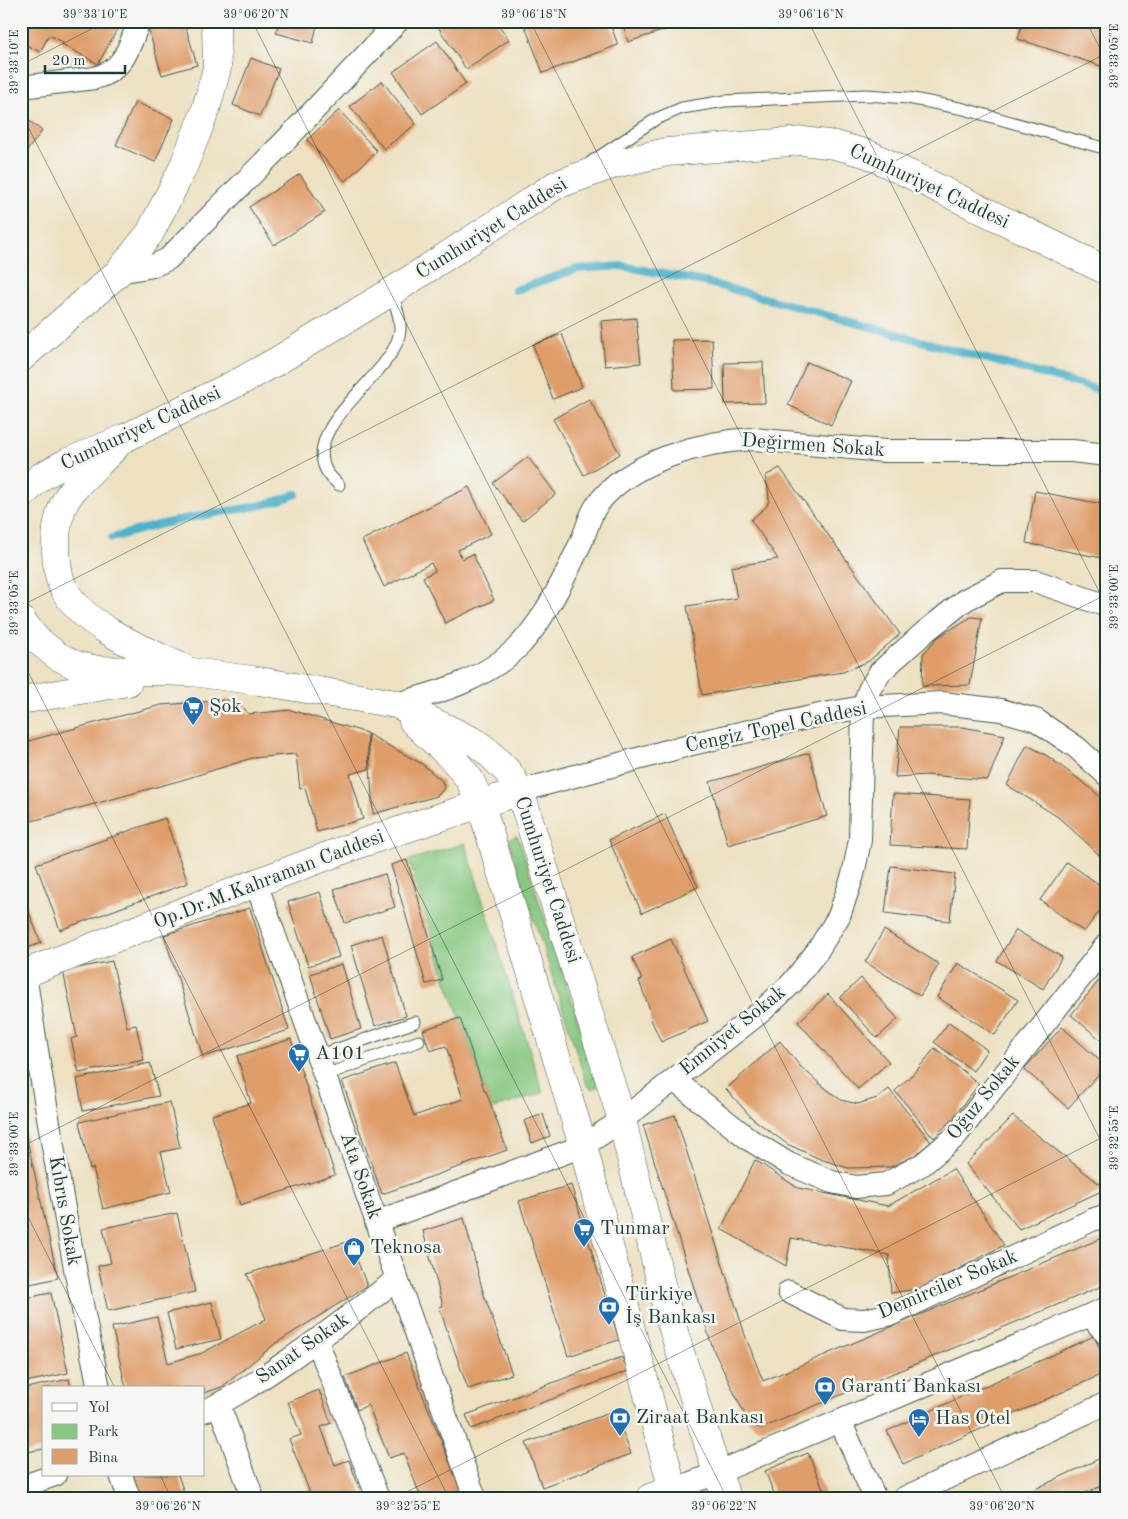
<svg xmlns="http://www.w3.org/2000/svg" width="1128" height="1519" font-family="'Old Standard TT',serif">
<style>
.green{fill:#87c881;stroke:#53825a}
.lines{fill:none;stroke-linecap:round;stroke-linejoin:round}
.stream{stroke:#4bb1ca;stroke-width:8}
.building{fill:#df9d6b}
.lane-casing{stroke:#3e5649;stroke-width:13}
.street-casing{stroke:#3e5649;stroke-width:24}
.secondary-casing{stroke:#3e5649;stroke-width:29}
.lane{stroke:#fff;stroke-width:11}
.street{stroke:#fff;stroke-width:22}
.secondary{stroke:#fff;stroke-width:28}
.ticks{fill:none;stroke:#1f3d34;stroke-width:1;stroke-opacity:0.45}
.labels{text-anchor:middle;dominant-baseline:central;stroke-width:5;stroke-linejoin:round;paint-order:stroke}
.street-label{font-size:20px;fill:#1f3d34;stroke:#f6f6f2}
.poi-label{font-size:20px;fill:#1f3d34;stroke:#f6f6f2;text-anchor:start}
.neatline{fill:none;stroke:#1f3d34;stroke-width:2}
.ticks-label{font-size:12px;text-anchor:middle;fill:#1f3d34}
</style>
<rect width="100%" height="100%" fill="#f6f6f2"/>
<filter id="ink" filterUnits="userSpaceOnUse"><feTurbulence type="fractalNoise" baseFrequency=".02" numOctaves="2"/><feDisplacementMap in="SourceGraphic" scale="10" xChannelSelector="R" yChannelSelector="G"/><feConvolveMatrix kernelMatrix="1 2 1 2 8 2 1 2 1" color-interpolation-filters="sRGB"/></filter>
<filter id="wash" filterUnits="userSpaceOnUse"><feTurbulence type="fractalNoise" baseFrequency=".0096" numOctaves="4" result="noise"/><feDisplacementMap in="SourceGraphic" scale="20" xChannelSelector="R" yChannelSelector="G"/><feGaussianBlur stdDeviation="1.12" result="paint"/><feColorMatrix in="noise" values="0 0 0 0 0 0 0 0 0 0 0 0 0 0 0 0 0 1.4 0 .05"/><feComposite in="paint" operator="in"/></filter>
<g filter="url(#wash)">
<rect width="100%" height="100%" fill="#ede1c2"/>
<g class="green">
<polygon points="515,836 518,837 598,1081 597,1087 592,1089 587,1085 509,841 509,839"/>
<polygon points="465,843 543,1093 492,1109 486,1091 485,1091 460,1018 445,979 409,860"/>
</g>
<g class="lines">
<g class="stream">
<polyline points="515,290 577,269 623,266 709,283 1107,392"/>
<path d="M112 538C144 528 176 520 210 514 239 509 269 506 296 494"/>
</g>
</g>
<g id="blocks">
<g class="building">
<polygon points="21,21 122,21 98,64 62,44 63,42 49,35 40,52 21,42"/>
<polygon points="171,21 184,21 197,65 162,75 148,28"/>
<polygon points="279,21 318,21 313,43 276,33"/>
<polygon points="434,21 496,21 509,40 466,69"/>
<polygon points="523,21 609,21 618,45 543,73"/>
<polygon points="622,21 665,21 668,29 628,42"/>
<polygon points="1023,21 1107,21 1107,68 1018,39"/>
<polygon points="437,41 466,84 422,114 393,72"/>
<polygon points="251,58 279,69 260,116 233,105"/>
<polygon points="382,81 416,124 384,149 350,106"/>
<polygon points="135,102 174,119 155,162 116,145"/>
<polygon points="339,110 377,151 345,181 307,140"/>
<polygon points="21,114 42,131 23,156 21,155"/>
<polygon points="300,174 325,212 274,245 249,207"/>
<polygon points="636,318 641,363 605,366 601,321"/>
<polygon points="562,334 582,387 553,399 533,345"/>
<polygon points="712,339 714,389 674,390 672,340"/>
<polygon points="763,362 765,403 725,404 724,363"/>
<polygon points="807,362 851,381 831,425 788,405"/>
<polygon points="589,399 620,454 584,475 553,419"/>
<polygon points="528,457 556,494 522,521 493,483"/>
<polygon points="780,468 900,634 869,661 843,672 702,695 687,606 737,598 731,567 778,559 751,520 767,506 769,499 768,488 765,476"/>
<polygon points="469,487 491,534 458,550 462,559 473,554 494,600 445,623 423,577 435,571 431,563 384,587 362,540"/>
<polygon points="1035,491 1107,505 1107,559 1026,543"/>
<polygon points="971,617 982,618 970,685 922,686 923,654 938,637"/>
<polygon points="229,700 244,708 248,714 291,710 367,733 369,769 350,774 363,819 317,832 305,788 300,789 296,754 252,758 182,780 21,824 21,743 161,705"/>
<polygon points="900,727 963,727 1005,735 988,780 927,775 895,777"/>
<polygon points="368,734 422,764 442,781 444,787 442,791 437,796 373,814"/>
<polygon points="1027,745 1046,755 1088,786 1107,803 1107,863 1088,844 1058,817 1007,785"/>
<polygon points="809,753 827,816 728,845 710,782"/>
<polygon points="893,794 970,799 967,849 890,845"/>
<polygon points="665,814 698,887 642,913 609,840"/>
<polygon points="165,818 188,883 60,930 36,864"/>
<polygon points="407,860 442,980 426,984 391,865"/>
<polygon points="1067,862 1107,890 1107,901 1084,932 1040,900"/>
<polygon points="891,866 955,874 950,921 885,913"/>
<polygon points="385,874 395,907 345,923 334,889"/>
<polygon points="21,892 41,943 21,950"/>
<polygon points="320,892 339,957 308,966 288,902"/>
<polygon points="250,908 289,1030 203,1057 164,935"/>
<polygon points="884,930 939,964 920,996 865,962"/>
<polygon points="1016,930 1062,957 1043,989 997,961"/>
<polygon points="382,935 406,1016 375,1026 351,945"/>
<polygon points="671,939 708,1021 661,1042 650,1017 652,1015 639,981 642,980 632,957"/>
<polygon points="112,961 127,1027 136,1025 144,1060 79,1073 71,1039 77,1037 63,971"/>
<polygon points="958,963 1018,1000 995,1035 937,997"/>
<polygon points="342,964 361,1029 330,1039 310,974"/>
<polygon points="1107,971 1107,1045 1071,1015"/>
<polygon points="861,978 898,1019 877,1038 840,998"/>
<polygon points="828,994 889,1062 858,1089 798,1022"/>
<polygon points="460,1018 485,1092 486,1091 507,1150 382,1194 342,1081 395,1063 414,1116 463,1099 446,1046 430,1051 423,1030"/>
<polygon points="949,1022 987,1050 973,1071 934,1042"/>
<polygon points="1062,1027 1106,1066 1068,1108 1024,1069"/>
<polygon points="291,1039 335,1175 240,1205 212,1115 251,1103 237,1056"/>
<polygon points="780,1041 799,1065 820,1084 841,1100 858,1104 877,1098 889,1089 931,1142 914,1156 890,1167 848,1168 820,1159 787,1144 752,1118 726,1089"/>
<polygon points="935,1048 979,1084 953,1118 934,1138 895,1091 917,1070"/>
<polygon points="150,1063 159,1096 83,1111 77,1079"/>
<polygon points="170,1102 180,1148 161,1152 171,1192 103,1209 93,1168 90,1169 79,1122"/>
<polygon points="21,1113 58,1278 21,1286"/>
<polygon points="543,1114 550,1136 532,1143 524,1121"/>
<polygon points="675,1115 746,1338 763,1381 1107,1236 1107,1284 762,1428 755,1427 747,1419 713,1349 643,1125"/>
<polygon points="1013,1116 1106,1189 1019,1229 966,1164"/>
<polygon points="755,1160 798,1188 888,1206 953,1169 1004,1245 923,1288 891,1293 889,1255 791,1238 786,1266 721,1229"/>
<polygon points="571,1185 619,1340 568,1356 519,1201"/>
<polygon points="177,1213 195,1292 108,1311 98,1266 111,1263 103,1228"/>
<polygon points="464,1218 483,1292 512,1374 468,1389 439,1307 443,1306 423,1231"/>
<polygon points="350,1241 367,1286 276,1343 222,1387 204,1393 204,1388 126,1388 112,1327 157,1317 168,1363 202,1353 266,1319 247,1274"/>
<polygon points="51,1293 68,1373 21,1383 21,1299"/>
<polygon points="212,1302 221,1339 176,1349 167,1313"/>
<polygon points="1094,1336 1107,1365 1107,1372 903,1464 887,1431"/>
<polygon points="406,1353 462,1493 451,1498 421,1498 404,1453 389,1458 368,1405 357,1410 345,1377"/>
<polygon points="622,1357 628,1371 471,1429 466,1415"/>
<polygon points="69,1379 71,1388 44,1388 44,1449 21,1453 21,1389"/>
<polygon points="319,1390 331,1423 321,1427 335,1465 349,1460 363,1498 312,1498 289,1439 301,1435 288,1402"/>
<polygon points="615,1411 631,1454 542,1487 526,1443"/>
<polygon points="808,1453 827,1498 776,1498 765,1471"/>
<polygon points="1107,1455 1107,1483 1090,1491 1076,1498 1016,1498"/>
<polygon points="131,1475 178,1475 186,1498 139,1498"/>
</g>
</g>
</g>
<g filter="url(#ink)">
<use href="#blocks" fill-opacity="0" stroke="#3e5649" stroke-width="1"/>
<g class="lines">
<g class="lane-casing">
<g id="lane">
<polyline points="591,162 656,119 682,108 725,101 866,95 908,98 964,109 1107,149"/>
<path d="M339 485C335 481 329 476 326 470 302 423 397 373 400 330 401 317 395 304 391 292"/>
<polyline points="318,1056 415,1022"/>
<polyline points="325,1075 419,1041"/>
</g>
</g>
<g class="street-casing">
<g id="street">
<path d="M21 87 95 78C125 70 129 47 139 21"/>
<polyline points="119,272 153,266 168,259 287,139 398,21"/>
<path d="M396 704C441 692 487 679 521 644 546 617 567 573 582 540 587 529 590 514 597 505 629 461 703 441 754 439L884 451H1072L1107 455"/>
<polyline points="520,791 696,743 824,714 863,707 942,703 1001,710 1036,720 1076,747 1107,775"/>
<polyline points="256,883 475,1498"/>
<path d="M25 974C46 1112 70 1250 99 1388"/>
<polyline points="674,1080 750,1140 789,1164 832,1182 856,1187 886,1184 923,1164 955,1137 1107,944"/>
<polyline points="376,1222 583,1146 622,1120 762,1011 792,983 818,950 839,916 853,875 860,840 863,707 869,690 880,672 926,631 965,600 1002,581 1035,581 1107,606"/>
<polyline points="789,1292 843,1319 864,1320 892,1314 1092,1220 1107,1215"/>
<polyline points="1090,1315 1107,1335"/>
<polyline points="317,1341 378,1498"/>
<polyline points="219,1405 253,1498"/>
<path d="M204 1411C231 1399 255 1383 280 1366 320 1339 359 1309 397 1279"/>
<polyline points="840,1421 875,1498"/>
<polyline points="121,1475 129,1498"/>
<polyline points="21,1487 55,1475"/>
<polyline points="672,1490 717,1473 1107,1308"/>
<polyline points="904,1498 1107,1403"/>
</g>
</g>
<g class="secondary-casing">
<g id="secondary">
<polyline points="21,358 119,272 150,233 182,170 206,109 217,68 216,26 214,21"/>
<path d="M115 447C101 462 85 475 72 491 60 506 56 525 56 544 56 559 57 575 64 589 85 628 145 650 183 668"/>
<polyline points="21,495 42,476 66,463 125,438 243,380 277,361 391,292 556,185 614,164 667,152 803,141 835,145 868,154 1107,271"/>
<polyline points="21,620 36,639 56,655 75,665 97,670 192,672 259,681 396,704 475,742 487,751 508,772 520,791 622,1120 667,1309 717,1473 727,1498"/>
<polyline points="21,700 128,682"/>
<polyline points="413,721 455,761 470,780 481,805 583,1146 675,1498"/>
<polyline points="21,975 256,883 362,843 520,791"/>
<polyline points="650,1498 672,1490"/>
</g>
</g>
<use href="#lane" class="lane"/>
<use href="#street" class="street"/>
<use href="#secondary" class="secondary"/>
</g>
</g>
<path class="ticks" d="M252 21 1005 1498M530 21 1107 1153M808 21 1107 607M1086 21 1107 62M21 65 107 21M21 113 727 1498M21 606 1107 53M21 658 449 1498M21 1147 1107 594M21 1203 115 1388M160 1475 171 1498M395 1498 1107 1135"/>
<defs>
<g id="supermarket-pin" transform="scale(1.125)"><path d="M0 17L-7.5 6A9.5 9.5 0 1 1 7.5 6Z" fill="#1f6fb2" stroke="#f6f6f2"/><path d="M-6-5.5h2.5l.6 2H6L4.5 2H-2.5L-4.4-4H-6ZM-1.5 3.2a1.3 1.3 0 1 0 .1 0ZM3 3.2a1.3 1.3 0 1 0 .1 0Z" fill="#fff"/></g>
<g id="shop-pin" transform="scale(1.125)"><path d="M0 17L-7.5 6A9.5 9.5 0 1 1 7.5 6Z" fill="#1f6fb2" stroke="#f6f6f2"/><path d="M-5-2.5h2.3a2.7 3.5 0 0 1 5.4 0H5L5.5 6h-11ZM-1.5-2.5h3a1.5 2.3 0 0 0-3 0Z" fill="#fff"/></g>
<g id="bank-pin" transform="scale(1.125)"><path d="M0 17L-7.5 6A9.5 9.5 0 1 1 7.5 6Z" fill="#1f6fb2" stroke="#f6f6f2"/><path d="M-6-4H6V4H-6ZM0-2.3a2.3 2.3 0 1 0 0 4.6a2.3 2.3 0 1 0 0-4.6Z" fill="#fff"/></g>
<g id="hotel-pin" transform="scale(1.125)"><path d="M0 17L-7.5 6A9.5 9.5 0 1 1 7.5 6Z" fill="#1f6fb2" stroke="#f6f6f2"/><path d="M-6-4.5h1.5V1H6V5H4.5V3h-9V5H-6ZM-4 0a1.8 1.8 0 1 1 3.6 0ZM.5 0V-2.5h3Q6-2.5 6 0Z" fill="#fff"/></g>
</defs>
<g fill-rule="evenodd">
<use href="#supermarket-pin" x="193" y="707"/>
<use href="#supermarket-pin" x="299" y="1054"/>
<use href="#supermarket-pin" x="584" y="1229"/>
<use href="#shop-pin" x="354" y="1248"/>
<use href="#bank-pin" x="609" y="1307"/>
<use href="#bank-pin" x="825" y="1387"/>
<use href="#bank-pin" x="620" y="1418"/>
<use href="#hotel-pin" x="919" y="1419"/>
</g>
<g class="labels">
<g class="street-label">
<text transform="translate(929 187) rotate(25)">Cumhuriyet Caddesi</text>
<text transform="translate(492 229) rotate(-32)">Cumhuriyet Caddesi</text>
<text transform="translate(141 429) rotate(-25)">Cumhuriyet Caddesi</text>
<text transform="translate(813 446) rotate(4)">Değirmen Sokak</text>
<text transform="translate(776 728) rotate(-12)">Cengiz Topel Caddesi</text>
<text transform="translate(269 880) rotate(-21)">Op.Dr.M.Kahraman Caddesi</text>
<text transform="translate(547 880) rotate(72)">Cumhuriyet Caddesi</text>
<text transform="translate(733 1031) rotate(-39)">Emniyet Sokak</text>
<text transform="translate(984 1098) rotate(-51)">Oğuz Sokak</text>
<text transform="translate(360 1176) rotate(71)">Ata Sokak</text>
<text transform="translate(64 1211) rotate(80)">Kıbrıs Sokak</text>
<text transform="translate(948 1285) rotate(-23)">Demirciler Sokak</text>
<text transform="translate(303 1349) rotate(-35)">Sanat Sokak</text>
</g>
<g class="poi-label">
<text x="209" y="707">Şok</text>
<text x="315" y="1054">A101</text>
<text x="600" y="1229">Tunmar</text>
<text x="370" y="1248">Teknosa</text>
<text x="625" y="1295">Türkiye<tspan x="625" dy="23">İş Bankası</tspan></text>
<text x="841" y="1387">Garanti Bankası</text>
<text x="636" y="1418">Ziraat Bankası</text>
<text x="935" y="1419">Has Otel</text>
</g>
</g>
<rect width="1128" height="1519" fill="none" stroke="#f6f6f2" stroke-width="55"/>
<rect x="42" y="1386" width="162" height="90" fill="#f6f6f2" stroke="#a0aca6"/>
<rect x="52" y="1403" width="25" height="8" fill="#ffffff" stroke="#a0aca6"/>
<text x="88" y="1412" font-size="15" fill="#1f3d34">Yol</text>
<rect x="52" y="1424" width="25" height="15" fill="#87c881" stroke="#a0aca6"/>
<text x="88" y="1436" font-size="15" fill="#1f3d34">Park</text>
<rect x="52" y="1449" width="25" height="15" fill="#df9d6b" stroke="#a0aca6"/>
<text x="88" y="1462" font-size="15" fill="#1f3d34">Bina</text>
<path d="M45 65v8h80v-8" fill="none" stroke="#1f3d34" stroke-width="2.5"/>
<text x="52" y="65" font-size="15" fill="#1f3d34" stroke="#f6f6f2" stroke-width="4" paint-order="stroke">20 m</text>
<rect x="28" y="28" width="1072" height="1464" class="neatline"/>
<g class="ticks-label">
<text x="95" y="18">39°33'10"E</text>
<text x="256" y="18">39°06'20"N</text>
<text x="534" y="18">39°06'18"N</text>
<text x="811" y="18">39°06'16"N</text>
<text transform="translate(1114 56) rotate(-90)" y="4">39°33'05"E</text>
<text transform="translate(14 62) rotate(-90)" y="4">39°33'10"E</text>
<text transform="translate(1114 597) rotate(-90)" y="4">39°33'00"E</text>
<text transform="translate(14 603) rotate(-90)" y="4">39°33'05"E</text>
<text transform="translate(1114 1138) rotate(-90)" y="4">39°32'55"E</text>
<text transform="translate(14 1144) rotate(-90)" y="4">39°33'00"E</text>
<text x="168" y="1510">39°06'26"N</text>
<text x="408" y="1510">39°32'55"E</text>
<text x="724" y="1510">39°06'22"N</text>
<text x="1002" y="1510">39°06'20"N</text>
</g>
</svg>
